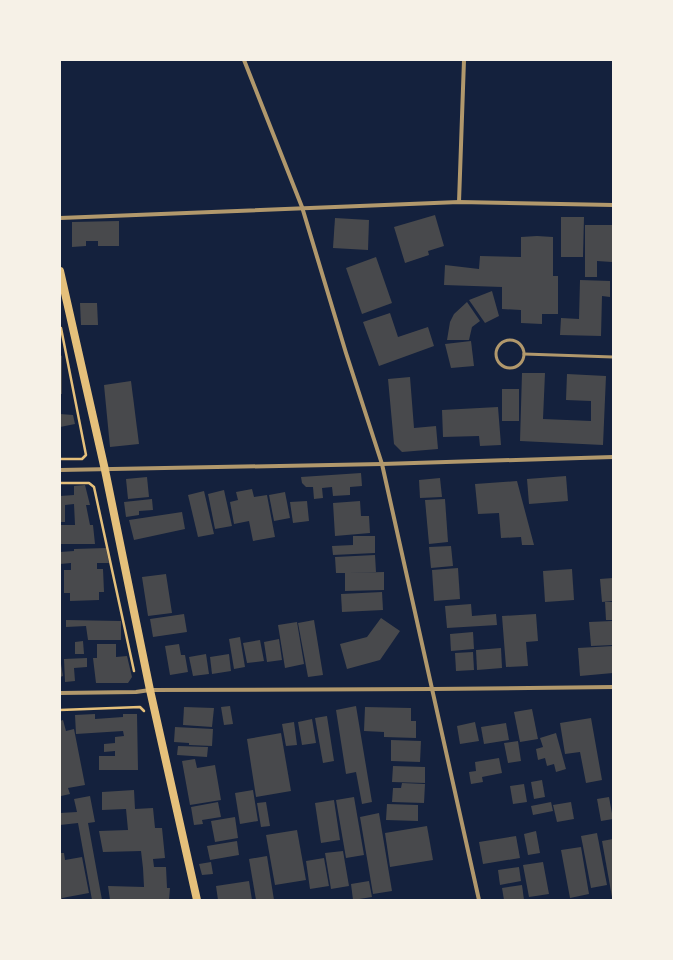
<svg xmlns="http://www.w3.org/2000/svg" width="673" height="960" font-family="'Fira Sans Condensed',sans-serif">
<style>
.building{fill:#48494c}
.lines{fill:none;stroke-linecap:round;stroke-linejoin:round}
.path{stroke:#e5c07b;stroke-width:2.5}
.service{stroke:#b1986c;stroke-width:3}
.minor{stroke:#b1986c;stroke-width:4}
.secondary{stroke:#e5c07b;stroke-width:8}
</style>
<rect width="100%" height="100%" fill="#14213d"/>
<g class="building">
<polygon points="435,215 444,246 428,251 429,255 405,263 394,227"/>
<polygon points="561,217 584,217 583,257 561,257"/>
<polygon points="335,218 369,220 368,250 333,248"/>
<polygon points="119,221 119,246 98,246 98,241 86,241 86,246 72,247 72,222"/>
<polygon points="585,225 612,225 612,262 597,261 597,277 585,277"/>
<polygon points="537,236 553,237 553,276 558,276 558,314 542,314 542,324 521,323 521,310 502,309 502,287 444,285 445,265 479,269 480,256 521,257 521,237"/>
<polygon points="376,257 392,303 362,314 346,268"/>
<polygon points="580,280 610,281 610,297 602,296 601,336 560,335 561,318 579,319"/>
<polygon points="492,291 499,316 485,323 469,300"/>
<polygon points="467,302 480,321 472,327 469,340 447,340 450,322 454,314"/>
<polygon points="80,303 97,303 98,325 81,325"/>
<polygon points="390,313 398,337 428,327 434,346 379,366 363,322"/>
<polygon points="471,341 474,366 451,368 445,344"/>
<polygon points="60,355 62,356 62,394 60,394"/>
<polygon points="522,373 545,373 543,419 591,421 591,401 566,400 567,374 606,376 603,445 520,441"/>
<polygon points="410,377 414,428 436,426 438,449 402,452 394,444 388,379"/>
<polygon points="131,381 139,444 110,447 104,385"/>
<rect x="502" y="389" width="17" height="32"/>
<polygon points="498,407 501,445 480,446 479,436 443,437 442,410"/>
<polygon points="60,414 73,415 75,424 60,427"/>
<polygon points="361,473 362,486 350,487 350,495 333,496 332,487 322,488 323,498 314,499 313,487 306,487 302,483 301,477"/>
<polygon points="566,476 568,501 529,504 527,479"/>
<polygon points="147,477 149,497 128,499 126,479"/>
<polygon points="440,478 442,497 420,498 419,480"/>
<polygon points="517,481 534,545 522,545 521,537 501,538 499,513 478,514 475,484"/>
<polygon points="85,485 90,505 86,505 90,525 93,525 95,544 60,544 60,525 75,525 74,504 65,505 65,522 60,522 60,496 74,495 74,486"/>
<polygon points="252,489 254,497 267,495 275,537 253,541 249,521 234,524 230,502 238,500 236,492"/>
<polygon points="224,490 232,526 215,529 208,494"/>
<polygon points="204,491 214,534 198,537 188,495"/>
<polygon points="285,492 290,518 274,521 269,495"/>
<polygon points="152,499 153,510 139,511 139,515 126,517 124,502"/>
<polygon points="445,499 448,542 429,544 425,500"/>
<polygon points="307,501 309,521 293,523 290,502"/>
<polygon points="360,501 361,516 369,516 370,533 335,536 333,503"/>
<polygon points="182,512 185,529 134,540 129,520"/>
<polygon points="353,536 375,536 375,553 333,555 332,546 353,545"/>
<polygon points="451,546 453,566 431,568 429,547"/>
<polygon points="106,548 109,563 97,563 97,569 103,569 104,592 99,592 99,600 70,601 70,593 64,593 64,570 71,570 71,563 60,564 60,552 74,551 74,549"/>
<polygon points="375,555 376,572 347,573 384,572 384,590 345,591 345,573 336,573 335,557"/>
<polygon points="458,568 460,599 434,601 432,570"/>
<polygon points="572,569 574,600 545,602 543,571"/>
<polygon points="166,574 172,613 148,616 142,577"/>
<polygon points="613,578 613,601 602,602 600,579"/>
<polygon points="382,592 383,610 342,612 341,594"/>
<polygon points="605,602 613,602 613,620 606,620"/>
<polygon points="471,604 472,616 496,614 497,625 447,628 445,606"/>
<polygon points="184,614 187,632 153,637 150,619"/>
<polygon points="536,614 538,641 526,642 528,666 506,667 502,616"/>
<polygon points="381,618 400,631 380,660 347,669 340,644 367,637"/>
<polygon points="66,620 121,621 121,640 88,640 86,626 66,627"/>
<polygon points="314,620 323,675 308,677 298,623"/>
<polygon points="612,621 613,645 591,646 589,622"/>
<polygon points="297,622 304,664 285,668 278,625"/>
<polygon points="473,632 474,649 451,651 450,634"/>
<polygon points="240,637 245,667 234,669 229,639"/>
<polygon points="279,639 282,660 267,662 264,642"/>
<polygon points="260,640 264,661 247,663 243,643"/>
<polygon points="83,641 84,654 75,654 75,642"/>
<polygon points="97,644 116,644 116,657 127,656 132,677 128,683 96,683 93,658 97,658"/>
<polygon points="179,644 181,655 185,655 188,672 170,675 165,646"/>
<polygon points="613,646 613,673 580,676 578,648"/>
<polygon points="501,648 502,668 477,670 476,650"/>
<polygon points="473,652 474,670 456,671 455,653"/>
<polygon points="206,654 209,674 193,676 189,657"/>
<polygon points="229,654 231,671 212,674 210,657"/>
<polygon points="87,658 87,667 74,668 75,681 65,682 64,659"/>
<polygon points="60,664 61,664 63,676 60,677"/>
<polygon points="230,706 233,724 224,725 221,707"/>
<polygon points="356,706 372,802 362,804 356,772 346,774 336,710"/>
<polygon points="184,707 214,708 212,727 183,725"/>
<polygon points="365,707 411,708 411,721 416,721 416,738 384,737 384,732 364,731"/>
<polygon points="532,709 538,739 520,742 514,712"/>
<polygon points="95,714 95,719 123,717 123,714 137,714 138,770 99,770 99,756 115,756 115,751 104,752 104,744 115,743 115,737 124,736 123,731 76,734 75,715"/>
<polygon points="327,716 334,761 323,763 315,718"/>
<polygon points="591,718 602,780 586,783 580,752 565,754 560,723"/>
<polygon points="312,719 316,743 302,745 298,722"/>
<polygon points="63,720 66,731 74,729 85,785 68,788 70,794 61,796 60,721"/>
<polygon points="294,722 297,745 286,746 282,724"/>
<polygon points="475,722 479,741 460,744 457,726"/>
<polygon points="506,723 509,740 484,744 481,727"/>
<polygon points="175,727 213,729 212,746 189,745 189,743 174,742"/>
<polygon points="281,733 291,791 256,797 247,739"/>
<polygon points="556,733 566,769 556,772 554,764 547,766 545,758 538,760 536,749 543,747 540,738"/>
<polygon points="391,740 421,741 420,762 391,761"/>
<polygon points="518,741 521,761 508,763 504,743"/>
<polygon points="178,746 208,747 207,757 177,755"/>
<polygon points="499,758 502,773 482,777 483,782 471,784 469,772 476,771 475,762"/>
<polygon points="195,759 197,768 215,765 221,800 190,805 182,761"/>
<polygon points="393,766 425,767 425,783 392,782"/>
<polygon points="542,780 545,797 534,799 531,782"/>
<polygon points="402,783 425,784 424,803 392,802 393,788 401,788"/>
<polygon points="524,784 527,802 513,804 510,786"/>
<polygon points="134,790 135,809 153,808 155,828 162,828 165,858 153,859 154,867 166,867 167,888 170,888 169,900 110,900 108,886 144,887 143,868 141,851 103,852 99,831 128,830 126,809 102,810 102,792"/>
<polygon points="253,790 258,821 240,824 235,793"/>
<polygon points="90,796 95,822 88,823 102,900 92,900 78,823 60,825 60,813 77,812 74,799"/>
<polygon points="354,797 364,855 346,858 336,800"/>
<polygon points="609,797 613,819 601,821 597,799"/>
<polygon points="334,800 340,840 321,843 315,803"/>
<polygon points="218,802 221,817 202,820 203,824 194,825 191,807"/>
<polygon points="266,802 270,826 261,827 257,803"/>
<polygon points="551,802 553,811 533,815 531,806"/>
<polygon points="571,802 574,819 557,822 553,805"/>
<polygon points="387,804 418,805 418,821 386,820"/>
<polygon points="379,813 392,891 373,894 360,817"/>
<polygon points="235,817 238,838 215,842 211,821"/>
<polygon points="427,826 433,860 390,867 385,833"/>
<polygon points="297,830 306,880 275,885 266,835"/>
<polygon points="536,831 540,853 528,855 524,834"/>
<polygon points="597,833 607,885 591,888 581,836"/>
<polygon points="516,836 520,858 483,864 479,842"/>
<polygon points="613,839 613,897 612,897 602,841"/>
<polygon points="237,841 239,855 210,860 207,846"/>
<polygon points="581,847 589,894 570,898 561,850"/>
<polygon points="343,851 349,886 331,889 325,853"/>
<polygon points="60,853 64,853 65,860 82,857 89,893 62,898 62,900 60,900"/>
<polygon points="267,856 274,900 256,900 249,859"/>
<polygon points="324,858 329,886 310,889 306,861"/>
<polygon points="211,862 213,874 202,875 199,864"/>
<polygon points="543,862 549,894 529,897 523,865"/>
<polygon points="519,867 521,881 500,885 498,870"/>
<polygon points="249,881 252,900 218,900 216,886"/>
<polygon points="369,881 372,897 353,900 351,884"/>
<polygon points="522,885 524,900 504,900 502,888"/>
</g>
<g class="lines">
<g class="path">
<polyline points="60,459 82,459 86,455 61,328"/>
<polyline points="60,483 89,483 94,487 134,671"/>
<polyline points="60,710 140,707 144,711"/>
</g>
<g class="service">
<circle cx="510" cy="354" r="14"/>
<polyline points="524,354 613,357"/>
</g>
<g class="minor">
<polyline points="244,60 302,207 346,353 382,464 479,900"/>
<polyline points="459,202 464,60"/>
<polyline points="60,218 459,202 613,205"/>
<polyline points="60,470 382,464 613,457"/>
<polyline points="60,693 136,692 150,690 433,689 613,687"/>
</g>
<polyline class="secondary" points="60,271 105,470 150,690 197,900"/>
</g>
<rect width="673" height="960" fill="none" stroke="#f6f1e7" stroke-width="122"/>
</svg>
